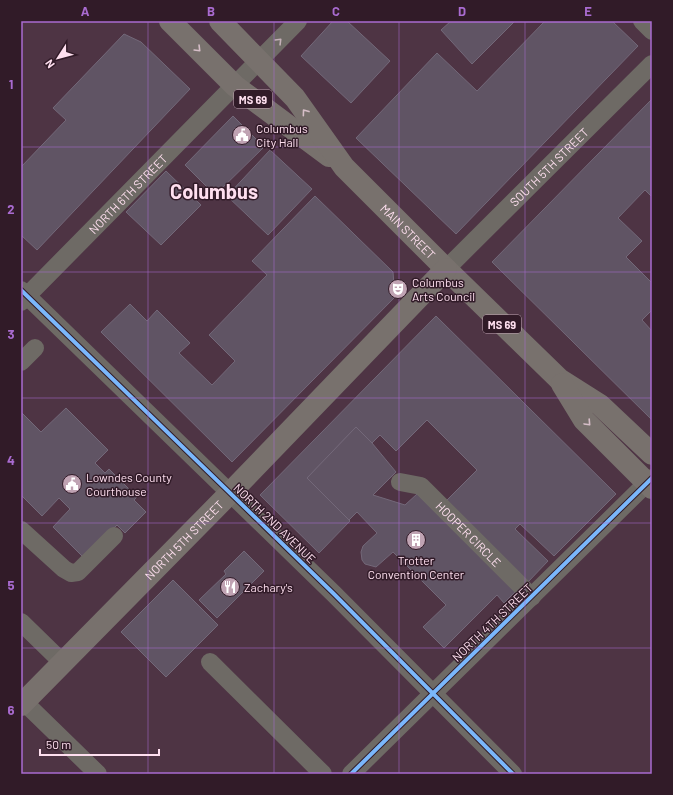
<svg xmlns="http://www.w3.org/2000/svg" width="673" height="795" font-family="Barlow,sans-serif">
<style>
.building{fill:#605464;stroke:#736879}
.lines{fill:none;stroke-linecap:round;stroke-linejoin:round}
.minor{stroke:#6e6a65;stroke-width:18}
.major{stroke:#78716d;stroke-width:22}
.cycleway-casing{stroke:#311b28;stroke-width:6}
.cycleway{stroke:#7ab7fb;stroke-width:4}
.oneway{stroke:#c4b0b8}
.oneway2{stroke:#d6bec8}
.grid{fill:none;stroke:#a96bd0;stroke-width:1;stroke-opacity:0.55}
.labels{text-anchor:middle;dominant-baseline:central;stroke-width:3;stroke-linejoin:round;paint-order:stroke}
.shield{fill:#311b28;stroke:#c0a4b3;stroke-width:1}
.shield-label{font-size:11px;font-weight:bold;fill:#fedfef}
.poi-label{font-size:12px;fill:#fedfef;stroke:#311b28;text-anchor:start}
.street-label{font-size:12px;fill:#fedfef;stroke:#311b28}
.town-label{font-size:20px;font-weight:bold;fill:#fedfef;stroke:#311b28}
.neatline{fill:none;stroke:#a96bd0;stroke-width:1.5}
.grid-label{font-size:13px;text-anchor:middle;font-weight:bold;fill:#a96bd0}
</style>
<rect width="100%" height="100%" fill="#4e3444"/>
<g class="building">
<polygon points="333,21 347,21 390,61 351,103 301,56"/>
<polygon points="451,21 515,21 472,64 441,30"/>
<polygon points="545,21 612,21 638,46 456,234 356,138 437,53 477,91"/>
<polygon points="124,34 141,42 190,89 37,250 21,235 21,167 66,120 53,108"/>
<polygon points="652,99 652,197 645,190 618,218 642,241 626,257 652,283 652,310 642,320 652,331 652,420 492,262"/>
<polygon points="233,116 264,147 215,195 185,165"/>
<polygon points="270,150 312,189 268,235 227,196"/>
<polygon points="166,171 201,205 161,245 126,212"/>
<polygon points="315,196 393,272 395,297 232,462 101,332 130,304 147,321 157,310 190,343 179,353 212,385 235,361 209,335 267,275 252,261"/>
<polygon points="436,316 616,494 554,556 520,524 515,529 548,561 527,583 445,502 477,470 427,420 396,451 380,435 372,443 356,427 307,478 350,521 319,553 260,495"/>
<polygon points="66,408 108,450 95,463 105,473 109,469 137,497 134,500 146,512 125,533 117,525 84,558 53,527 70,509 59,498 42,516 21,495 21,412 41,432"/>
<polygon points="356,427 372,443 396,472 373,495 405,505 417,494 515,592 504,603 497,595 444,648 423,627 446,605 393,552 376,567 365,564 362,560 361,552 363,546 377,533 357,512 349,520 307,478"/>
<polygon points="244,551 264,571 217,618 199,600 226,574 224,571"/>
<polygon points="173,580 218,625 166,677 121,632"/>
</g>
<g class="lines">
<g class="minor">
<polyline points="642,21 652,31"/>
<path id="s1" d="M446 269 652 64"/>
<polyline points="21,290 334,594 513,774"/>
<path id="s2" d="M21 302 298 21"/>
<polyline points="21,362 35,348"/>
<path id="s3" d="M400 482 421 486 532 597"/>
<polyline points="21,530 64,569 71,573 78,572 114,536"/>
<polyline points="21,622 63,663"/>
<polyline points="210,662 323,774"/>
<polyline points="24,702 98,774"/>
<polyline points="351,774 652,478"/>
</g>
<g class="major">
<polyline points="170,21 235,86 329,156"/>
<path id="s4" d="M220 21 295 98 344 167 446 269 559 379 600 405 652 454"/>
<polyline points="562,384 584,420 652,488"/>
<path id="s5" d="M21 705 230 493 446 269"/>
</g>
<g class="cycleway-casing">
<g id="cycleway">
<polyline points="21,290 334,594 513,774"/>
<polyline points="351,774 652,478"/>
</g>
</g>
<use href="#cycleway" class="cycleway"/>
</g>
<defs><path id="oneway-chevron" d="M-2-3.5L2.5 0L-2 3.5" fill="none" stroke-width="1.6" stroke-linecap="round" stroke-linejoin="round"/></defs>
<use class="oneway" href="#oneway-chevron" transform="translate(279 41) rotate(-45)"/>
<g class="oneway2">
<use href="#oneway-chevron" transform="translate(198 49) rotate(45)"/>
<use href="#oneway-chevron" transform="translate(305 112) rotate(-126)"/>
<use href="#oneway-chevron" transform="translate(588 423) rotate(47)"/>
</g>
<path class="grid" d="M148 21V774M274 21V774M399 21V774M525 21V774M21 147H652M21 272H652M21 398H652M21 523H652M21 648H652"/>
<defs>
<g id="civic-disc" transform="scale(1)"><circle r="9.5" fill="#c0a3b3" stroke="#311b28"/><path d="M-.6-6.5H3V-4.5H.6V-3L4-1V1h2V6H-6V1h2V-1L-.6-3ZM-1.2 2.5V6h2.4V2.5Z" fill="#fff"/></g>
<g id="theatre-disc" transform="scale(1)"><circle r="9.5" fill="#c0a3b3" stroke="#311b28"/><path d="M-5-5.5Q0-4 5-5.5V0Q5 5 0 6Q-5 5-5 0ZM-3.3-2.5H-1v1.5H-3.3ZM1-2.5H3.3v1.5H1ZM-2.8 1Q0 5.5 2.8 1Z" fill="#fff"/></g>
<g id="building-disc" transform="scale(1)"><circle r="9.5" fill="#c0a3b3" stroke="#311b28"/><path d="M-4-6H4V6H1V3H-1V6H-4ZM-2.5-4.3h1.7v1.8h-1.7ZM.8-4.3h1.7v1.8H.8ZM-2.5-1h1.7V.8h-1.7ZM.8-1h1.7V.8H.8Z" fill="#fff"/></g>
<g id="restaurant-disc" transform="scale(1)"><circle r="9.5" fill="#c0a3b3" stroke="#311b28"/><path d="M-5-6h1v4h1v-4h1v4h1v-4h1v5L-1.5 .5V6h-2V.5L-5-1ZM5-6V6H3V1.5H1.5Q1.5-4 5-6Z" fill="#fff"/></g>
</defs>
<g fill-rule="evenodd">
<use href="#civic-disc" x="242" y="135"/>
<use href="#theatre-disc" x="398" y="289"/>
<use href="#civic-disc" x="72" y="484"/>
<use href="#building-disc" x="416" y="540"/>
<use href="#restaurant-disc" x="230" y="587"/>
</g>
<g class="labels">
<g class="shield">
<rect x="234" y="90" width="38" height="18" rx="3"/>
<rect x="483" y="315" width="38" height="18" rx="3"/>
</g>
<g class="shield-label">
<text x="253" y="99">MS 69</text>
<text x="502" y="324">MS 69</text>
</g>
<g class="poi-label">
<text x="256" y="128">Columbus<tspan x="256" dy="14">City Hall</tspan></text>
<text x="412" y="282">Columbus<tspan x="412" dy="14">Arts Council</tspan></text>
<text x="86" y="477">Lowndes County<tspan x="86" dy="14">Courthouse</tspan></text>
<text x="416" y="560" text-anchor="middle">Trotter<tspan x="416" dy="14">Convention Center</tspan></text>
<text x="244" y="587">Zachary's</text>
</g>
<g class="street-label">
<text stroke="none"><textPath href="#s1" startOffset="145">SOUTH 5TH STREET</textPath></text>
<text stroke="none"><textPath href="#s2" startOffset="152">NORTH 6TH STREET</textPath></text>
<text stroke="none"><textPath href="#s4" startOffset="283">MAIN STREET</textPath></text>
<text transform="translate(275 523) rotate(44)">NORTH 2ND AVENUE</text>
<text stroke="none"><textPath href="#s3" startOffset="89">HOOPER CIRCLE</textPath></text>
<text stroke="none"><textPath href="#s5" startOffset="232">NORTH 5TH STREET</textPath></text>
<text transform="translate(492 622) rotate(-44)">NORTH 4TH STREET</text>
</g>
<g class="town-label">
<text x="214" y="191">Columbus</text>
</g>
</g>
<rect width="673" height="795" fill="none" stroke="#311b28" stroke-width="44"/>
<g transform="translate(58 58) rotate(234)" stroke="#311b28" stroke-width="3" paint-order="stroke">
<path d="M0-3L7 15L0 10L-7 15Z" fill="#fedfef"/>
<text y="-6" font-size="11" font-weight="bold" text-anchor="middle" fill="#fedfef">N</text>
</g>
<path d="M40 749v6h119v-6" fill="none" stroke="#fedfef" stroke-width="2"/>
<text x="46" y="749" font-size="12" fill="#fedfef" stroke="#311b28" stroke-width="3" paint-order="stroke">50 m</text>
<rect x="22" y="22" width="629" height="751" class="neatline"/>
<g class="grid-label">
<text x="85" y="16">A</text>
<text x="211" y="16">B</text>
<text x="336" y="16">C</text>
<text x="462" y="16">D</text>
<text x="588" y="16">E</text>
<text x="11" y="89">1</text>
<text x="11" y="214">2</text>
<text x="11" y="339">3</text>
<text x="11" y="465">4</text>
<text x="11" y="590">5</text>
<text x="11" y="715">6</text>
</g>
</svg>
